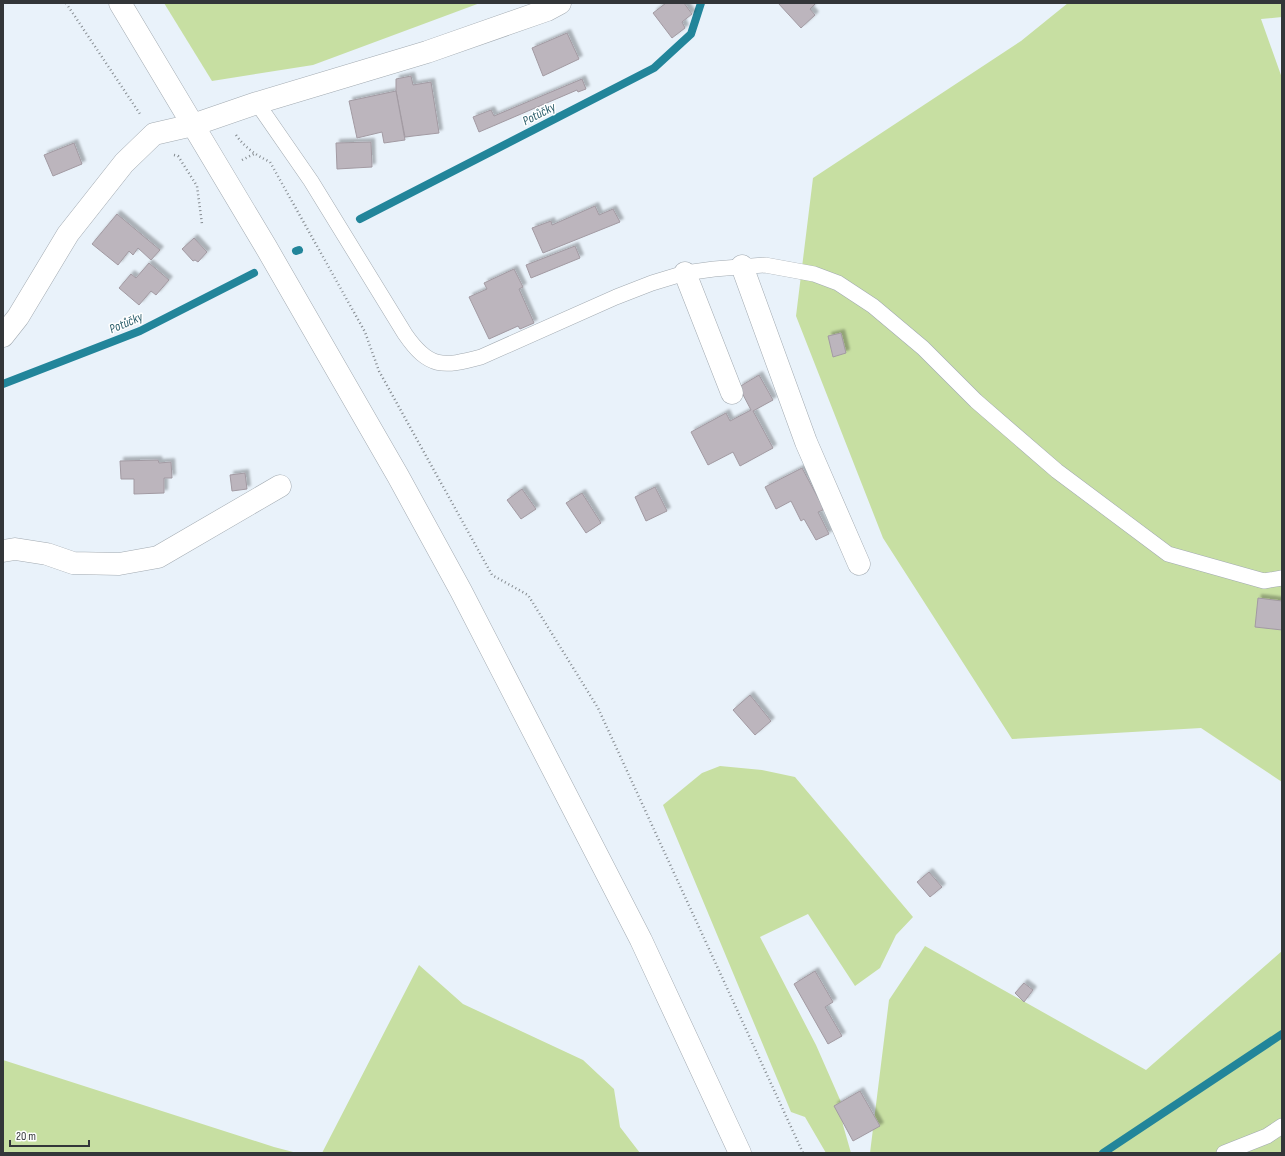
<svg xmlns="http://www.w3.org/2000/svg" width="1285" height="1156" font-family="'Sofia Sans Condensed',sans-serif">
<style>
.green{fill:#c7dfa2}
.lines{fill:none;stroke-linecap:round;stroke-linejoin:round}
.stream{stroke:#22859a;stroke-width:8}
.building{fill:#bcb5bd;stroke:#a29aa2;filter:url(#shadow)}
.service-casing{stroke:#a2aab1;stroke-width:16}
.minor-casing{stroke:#a2aab1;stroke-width:23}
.primary-casing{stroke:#a2aab1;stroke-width:23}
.path{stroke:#868c91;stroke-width:2.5;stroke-dasharray:1 3;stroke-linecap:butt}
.service{stroke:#fff;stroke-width:15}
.minor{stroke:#fff;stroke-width:22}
.primary{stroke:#fff;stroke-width:22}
.labels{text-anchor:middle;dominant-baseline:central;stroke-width:3;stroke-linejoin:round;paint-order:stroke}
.water-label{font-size:13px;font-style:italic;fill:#2d5f6c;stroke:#fff}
</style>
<defs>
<filter id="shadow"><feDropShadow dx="3.5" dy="-3.5" stdDeviation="1" flood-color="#0004"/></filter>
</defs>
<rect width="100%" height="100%" fill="#e9f2fa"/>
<g class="green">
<polygon points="164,3 480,3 313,65 212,81"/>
<polygon points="1068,3 1282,3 1282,17 1261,19 1282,78 1282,782 1201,728 1012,739 883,538 796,316 813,178 1021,41"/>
<polygon points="720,766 762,770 795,777 913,917 896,935 880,968 855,986 808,914 760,937 816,1045 841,1102 843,1125 851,1153 826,1153 805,1117 791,1112 663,805 702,773"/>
<polygon points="925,946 1146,1070 1282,951 1282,1153 870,1153 889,1000"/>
<polygon points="419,965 463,1004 583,1060 614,1089 620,1127 640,1153 322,1153"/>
<polygon points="3,1060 274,1147 297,1153 3,1153"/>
</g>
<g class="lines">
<g class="stream">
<polyline points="360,219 654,68 691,34 701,3"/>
<polyline points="296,251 299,250"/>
<polyline points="3,384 140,331 254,273"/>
<polyline points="1103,1153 1282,1034"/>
</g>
</g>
<g class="building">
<polygon points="666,3 684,3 692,14 682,22 685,28 672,38 653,13"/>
<polygon points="778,3 816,3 810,9 815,15 801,28"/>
<polygon points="567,33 579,59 543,76 532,48"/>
<polygon points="411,76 413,85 431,82 439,133 405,137 396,91 396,79"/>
<polygon points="582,79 586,89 578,92 577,90 479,132 473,117 491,110 494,116"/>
<polygon points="396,91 405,140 384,143 382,132 357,138 349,101"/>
<polygon points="371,142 372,167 337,169 336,143"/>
<polygon points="74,143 82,164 53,176 44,155"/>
<polygon points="595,206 599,215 613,209 620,222 543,253 532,228 551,221 552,225"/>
<polygon points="117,214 160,250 151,260 138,248 133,255 129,251 118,265 92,244"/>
<polygon points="194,238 207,252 198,262 195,260 193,261 182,249"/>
<polygon points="575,246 580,258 531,278 526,265"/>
<polygon points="149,263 169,280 156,295 151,291 139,305 119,288 131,274 136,278"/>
<polygon points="514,269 523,287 519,289 534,323 520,329 518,326 489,339 469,297 487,289 484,283"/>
<polygon points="841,333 846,353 833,357 828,336"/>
<polygon points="759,375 773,400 753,411 773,448 740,466 733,452 708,465 691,432 726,413 730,421 751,410 739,387"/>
<polygon points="158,460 159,463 171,462 172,478 164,478 164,493 134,494 134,479 121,479 120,461"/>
<polygon points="802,468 823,507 823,510 818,512 829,534 816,540 804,519 801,521 791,501 776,509 765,487"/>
<polygon points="245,473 247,489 232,491 230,475"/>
<polygon points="655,487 667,511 646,521 635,497"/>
<polygon points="522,489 536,509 521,519 507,500"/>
<polygon points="582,493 601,523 586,533 566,503"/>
<polygon points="1258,598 1282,601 1282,630 1255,627"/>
<polygon points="750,695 771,721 755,735 733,710"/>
<polygon points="929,872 942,887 930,897 917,882"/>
<polygon points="815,971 833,1002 825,1007 842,1036 828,1044 794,984"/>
<polygon points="1024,983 1033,990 1024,1002 1015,993"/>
<polygon points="860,1091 880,1126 853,1141 834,1106"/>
</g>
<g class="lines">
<g class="service-casing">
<g id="service">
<path d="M257 103 311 181 405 334C429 369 443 367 481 357L616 297 652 283 685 273 714 269 765 265 814 274 838 283 873 306 923 348 976 401 1057 471 1168 554 1264 581 1282 578"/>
<polyline points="1224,1153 1267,1136 1282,1126"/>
</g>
</g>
<g class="minor-casing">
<g id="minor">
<polyline points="742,266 806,442 859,564"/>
<polyline points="685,273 732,393"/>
<polyline points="3,336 18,317 68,234 124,163 154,134 193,125 257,103 427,52 547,10 560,3"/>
<polyline points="3,551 15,549 47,554 73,563 119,564 158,557 280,486"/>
</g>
</g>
<g class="primary-casing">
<polyline id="primary" points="120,3 266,247 398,476 461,591 641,940 740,1153"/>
</g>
<g class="path">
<polyline points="66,3 140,114"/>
<path d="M236 135C245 148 256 155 270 162L365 332 379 371 492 575 528 595 598 708 803 1153"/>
<polyline points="174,155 178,156 197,186 202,224"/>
<polyline points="242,160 254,154"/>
</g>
<use href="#service" class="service"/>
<use href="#minor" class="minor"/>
<use href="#primary" class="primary"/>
</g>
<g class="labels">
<g class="water-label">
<text transform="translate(539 114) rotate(-27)">Potůčky</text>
<text transform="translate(126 323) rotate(-23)">Potůčky</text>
</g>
</g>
<rect width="1285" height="1156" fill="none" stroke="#333639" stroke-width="8"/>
<path d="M10 1140v6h79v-6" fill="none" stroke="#333639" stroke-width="2"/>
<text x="16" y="1140" font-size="12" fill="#333639" stroke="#ffffff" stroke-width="3" paint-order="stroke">20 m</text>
</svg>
